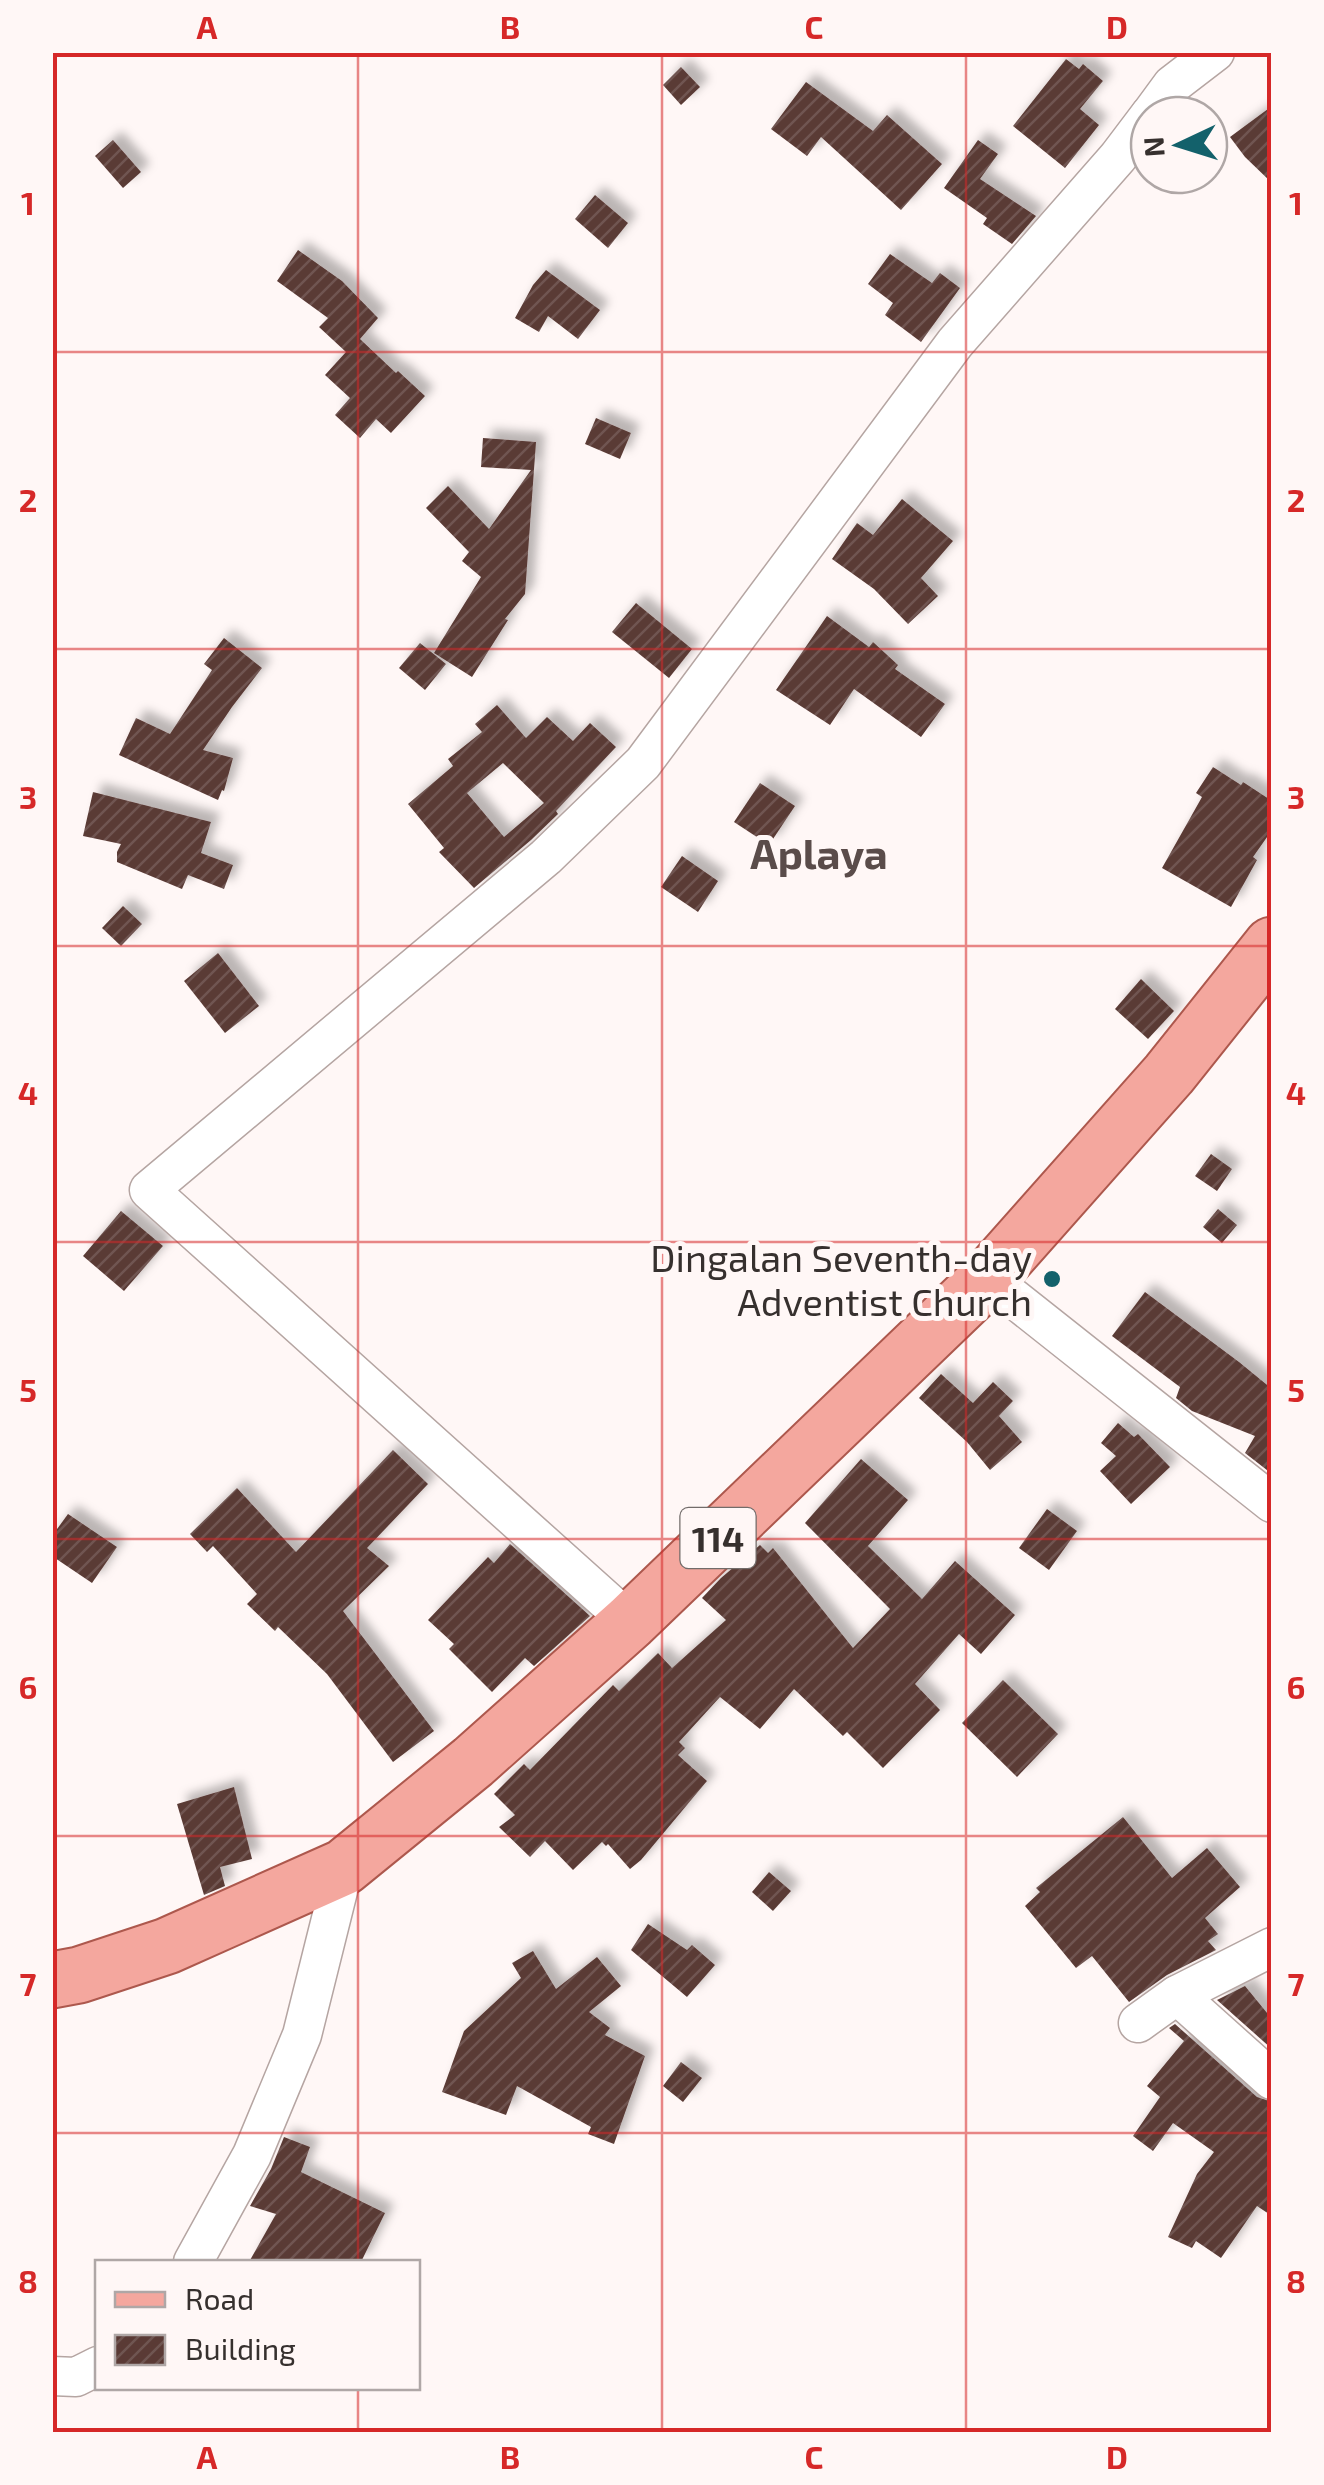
<svg xmlns="http://www.w3.org/2000/svg" width="1324" height="2485" font-family="'Exo 2',sans-serif">
<style>
.building{fill:url(#building-hatch);fill-rule:evenodd;filter:url(#shadow)}
.lines{fill:none;stroke-linecap:round;stroke-linejoin:round}
.minor-casing{stroke:#b5a5a2;stroke-width:41}
.primary-casing{stroke:#ad584d;stroke-width:59}
.minor{stroke:#fff;stroke-width:38}
.primary{stroke:#f4a79e;stroke-width:55}
.grid{fill:none;stroke:#d62828;stroke-width:2.5;stroke-opacity:0.55}
.poi-dot{fill:#13616b;stroke:#fff7f6;stroke-width:4}
.labels{text-anchor:middle;dominant-baseline:central;stroke-width:10;stroke-linejoin:round;paint-order:stroke}
.shield{fill:#fff7f6;stroke:#726c6a;stroke-width:2.5}
.shield-label{font-size:35px;font-weight:bold;fill:#36302e}
.poi-label{font-size:38px;fill:#36302e;stroke:#fff7f6;text-anchor:end}
.quarter-label{font-size:42px;font-weight:bold;fill:#5a4c4a;stroke:#fff7f6}
.neatline{fill:none;stroke:#d62828;stroke-width:4}
.grid-label{font-size:32px;text-anchor:middle;font-weight:bold;fill:#d62828}
</style>
<defs>
<pattern id="building-hatch" width="6" height="6" patternUnits="userSpaceOnUse" patternTransform="scale(2.5)"><rect width="6" height="6" fill="#5a3a35"/><path d="M-1 1l2-2M0 6l6-6M5 7l2-2" fill="none" stroke="#6f5551"/></pattern>
<filter id="shadow"><feDropShadow dx="9" dy="-9" stdDeviation="5" flood-color="#0004"/></filter>
</defs>
<rect width="100%" height="100%" fill="#fff7f6"/>
<g class="building">
<polygon points="1066,59 1079,69 1083,64 1103,81 1080,109 1099,125 1065,168 1013,126"/>
<polygon points="681,67 700,87 681,105 663,85"/>
<polygon points="806,82 873,131 887,115 942,164 901,210 821,137 807,156 771,129"/>
<polygon points="1272,106 1272,183 1245,157 1230,137"/>
<polygon points="113,140 141,172 123,188 95,156"/>
<polygon points="978,140 998,154 980,179 1036,216 1012,244 983,224 987,218 944,188"/>
<polygon points="595,195 628,223 608,248 575,219"/>
<polygon points="298,250 342,281 378,318 360,339 396,373 398,371 425,396 391,433 376,419 360,438 335,415 350,398 325,375 346,352 319,327 328,318 277,281"/>
<polygon points="890,254 932,283 940,273 960,288 921,342 885,315 893,303 868,284"/>
<polygon points="546,270 600,310 578,339 548,316 539,332 515,318 533,285"/>
<polygon points="596,418 631,433 620,459 585,444"/>
<polygon points="483,438 536,442 525,594 505,619 508,620 472,677 434,653 481,577 462,561 469,552 426,508 448,486 489,529 531,470 481,467"/>
<polygon points="902,499 953,541 921,578 938,596 908,624 874,589 832,559 857,523 873,535"/>
<polygon points="636,603 692,649 669,678 612,632"/>
<polygon points="827,616 869,647 873,642 898,665 895,669 945,704 921,737 854,689 830,725 776,690"/>
<polygon points="224,638 262,668 232,707 203,750 233,758 224,791 222,790 218,800 119,755 136,718 170,734 212,670 204,664"/>
<polygon points="420,643 446,664 425,690 399,668"/>
<path d="M497 705 526 738 547 717 573 741 590 723 616 747 556 811 558 814 531 840 474 888 439 852 444 848 408 804 453 766 448 759 482 732 475 724ZM503 763 544 803 504 837 467 793Z"/>
<polygon points="1213,767 1241,785 1243,782 1272,801 1272,830 1253,857 1257,860 1231,907 1162,868 1202,797 1196,793"/>
<polygon points="760,783 795,806 769,845 734,822"/>
<polygon points="93,792 211,822 201,853 233,865 224,889 188,875 182,889 117,862 117,852 121,844 83,836"/>
<polygon points="682,856 718,881 698,912 661,887"/>
<polygon points="123,906 142,924 121,946 102,928"/>
<polygon points="218,953 259,1006 225,1033 184,981"/>
<polygon points="1141,979 1174,1011 1148,1039 1115,1009"/>
<polygon points="1211,1154 1232,1169 1217,1191 1195,1176"/>
<polygon points="1218,1209 1237,1225 1222,1243 1203,1227"/>
<polygon points="121,1211 163,1246 124,1291 83,1256"/>
<polygon points="1145,1292 1239,1362 1272,1389 1272,1474 1245,1453 1255,1436 1192,1411 1176,1398 1180,1387 1112,1336"/>
<polygon points="941,1374 973,1403 993,1382 1013,1401 999,1416 1022,1442 990,1470 967,1442 919,1398"/>
<polygon points="1118,1423 1134,1437 1138,1434 1170,1467 1131,1504 1100,1471 1116,1456 1101,1443"/>
<polygon points="393,1450 428,1484 367,1548 389,1566 343,1611 434,1731 393,1762 327,1674 278,1627 275,1631 247,1604 257,1594 213,1546 207,1552 190,1534 237,1488 296,1552"/>
<polygon points="861,1459 908,1500 868,1546 922,1599 955,1561 1015,1615 981,1654 959,1634 915,1684 940,1710 883,1768 847,1732 843,1736 794,1689 760,1729 720,1697 679,1742 685,1748 678,1755 707,1781 641,1860 630,1869 608,1844 606,1846 602,1842 573,1870 545,1841 530,1857 499,1827 515,1815 494,1794 524,1764 530,1770 613,1685 619,1691 658,1653 672,1668 726,1620 702,1598 721,1578 760,1545 768,1553 773,1548 853,1648 890,1609 805,1523"/>
<polygon points="1047,1509 1077,1531 1049,1570 1019,1548"/>
<polygon points="68,1514 117,1547 92,1583 52,1556 52,1536"/>
<polygon points="510,1544 590,1616 534,1666 525,1658 492,1692 449,1649 454,1644 428,1620 488,1557 494,1563"/>
<polygon points="1003,1680 1058,1734 1017,1777 962,1723"/>
<polygon points="234,1787 252,1859 220,1867 225,1886 204,1895 177,1804"/>
<polygon points="1123,1817 1172,1878 1207,1848 1240,1887 1205,1918 1218,1934 1208,1941 1216,1950 1167,1975 1129,2002 1092,1956 1076,1968 1025,1906 1040,1892 1036,1888"/>
<polygon points="769,1872 791,1891 773,1911 752,1892"/>
<polygon points="648,1924 687,1950 692,1945 715,1965 687,1997 631,1950"/>
<polygon points="533,1951 556,1989 597,1957 621,1986 589,2012 610,2028 605,2035 645,2056 614,2144 588,2134 591,2127 517,2086 506,2115 442,2092 464,2031 521,1978 512,1963"/>
<polygon points="1245,1986 1272,2019 1272,2049 1217,2000"/>
<polygon points="1175,2024 1257,2097 1272,2102 1272,2216 1257,2206 1221,2258 1196,2241 1192,2248 1168,2237 1197,2174 1214,2152 1173,2123 1153,2151 1133,2136 1160,2097 1147,2086 1184,2041 1169,2028"/>
<polygon points="681,2062 702,2078 683,2102 663,2086"/>
<polygon points="284,2137 310,2147 301,2172 385,2213 361,2262 249,2262 276,2214 250,2206 271,2169"/>
</g>
<g class="lines">
<g class="minor-casing">
<g id="minor">
<polyline points="1150,115 1172,85 1215,52"/>
<polyline points="988,1278 1272,1503"/>
<polyline points="630,1622 149,1190 546,857 643,763 955,343 1118,157 1149,116"/>
<polyline points="1177,1995 1272,2080"/>
<polyline points="1138,2023 1177,1995 1272,1947"/>
<polyline points="193,2262 252,2155 302,2035 344,1867"/>
<polyline points="52,2376 76,2377 98,2366"/>
</g>
</g>
<g class="primary-casing">
<polyline id="primary" points="52,1980 79,1975 167,1946 344,1867 473,1762 630,1622 988,1278 1169,1074 1272,945"/>
</g>
<use href="#minor" class="minor"/>
<use href="#primary" class="primary"/>
</g>
<path class="grid" d="M358 52V2262M662 52V2432M966 52V2432M52 352H1272M52 649H1272M52 946H1272M52 1242H1272M52 1539H1272M52 1836H1272M52 2133H1272M358 2388V2432"/>
<circle class="poi-dot" cx="1052" cy="1279" r="10"/>
<g class="labels">
<rect class="shield" x="680.5" y="1508" width="75" height="60" rx="8"/>
<g class="shield-label">
<text x="718" y="1538">114</text>
</g>
<g class="poi-label">
<text x="1032" y="1257">Dingalan Seventh-day<tspan x="1032" dy="44">Adventist Church</tspan></text>
</g>
<g class="quarter-label">
<text x="819" y="852">Aplaya</text>
</g>
</g>
<rect width="1324" height="2485" fill="none" stroke="#fff7f6" stroke-width="110"/>
<rect x="95" y="2260" width="325" height="130" fill="#fff7f6" stroke="#afa7a6" stroke-width="2.5"/>
<rect x="115" y="2292" width="50" height="15" fill="#f4a79e" stroke="#afa7a6" stroke-width="2.5"/>
<text x="185" y="2310" font-size="30" fill="#36302e">Road</text>
<rect x="115" y="2335" width="50" height="30" fill="url(#building-hatch)" stroke="#afa7a6" stroke-width="2.5"/>
<text x="185" y="2360" font-size="30" fill="#36302e">Building</text>
<g transform="translate(1179 145) rotate(266)"><circle r="48" fill="#fff7f6" stroke="#afa7a6" stroke-width="2.5"/>
<path d="M0-8L18 38L0 25L-18 38Z" fill="#13616b"/>
<text y="-15" font-size="28" font-weight="bold" text-anchor="middle" fill="#36302e">N</text>
</g>
<rect x="55" y="55" width="1214" height="2375" class="neatline"/>
<g class="grid-label">
<text x="207" y="39">A</text>
<text x="510" y="39">B</text>
<text x="814" y="39">C</text>
<text x="1117" y="39">D</text>
<text x="28" y="215">1</text>
<text x="1296" y="215">1</text>
<text x="28" y="512">2</text>
<text x="1296" y="512">2</text>
<text x="28" y="809">3</text>
<text x="1296" y="809">3</text>
<text x="28" y="1105">4</text>
<text x="1296" y="1105">4</text>
<text x="28" y="1402">5</text>
<text x="1296" y="1402">5</text>
<text x="28" y="1699">6</text>
<text x="1296" y="1699">6</text>
<text x="28" y="1996">7</text>
<text x="1296" y="1996">7</text>
<text x="28" y="2293">8</text>
<text x="1296" y="2293">8</text>
<text x="207" y="2469">A</text>
<text x="510" y="2469">B</text>
<text x="814" y="2469">C</text>
<text x="1117" y="2469">D</text>
</g>
</svg>
